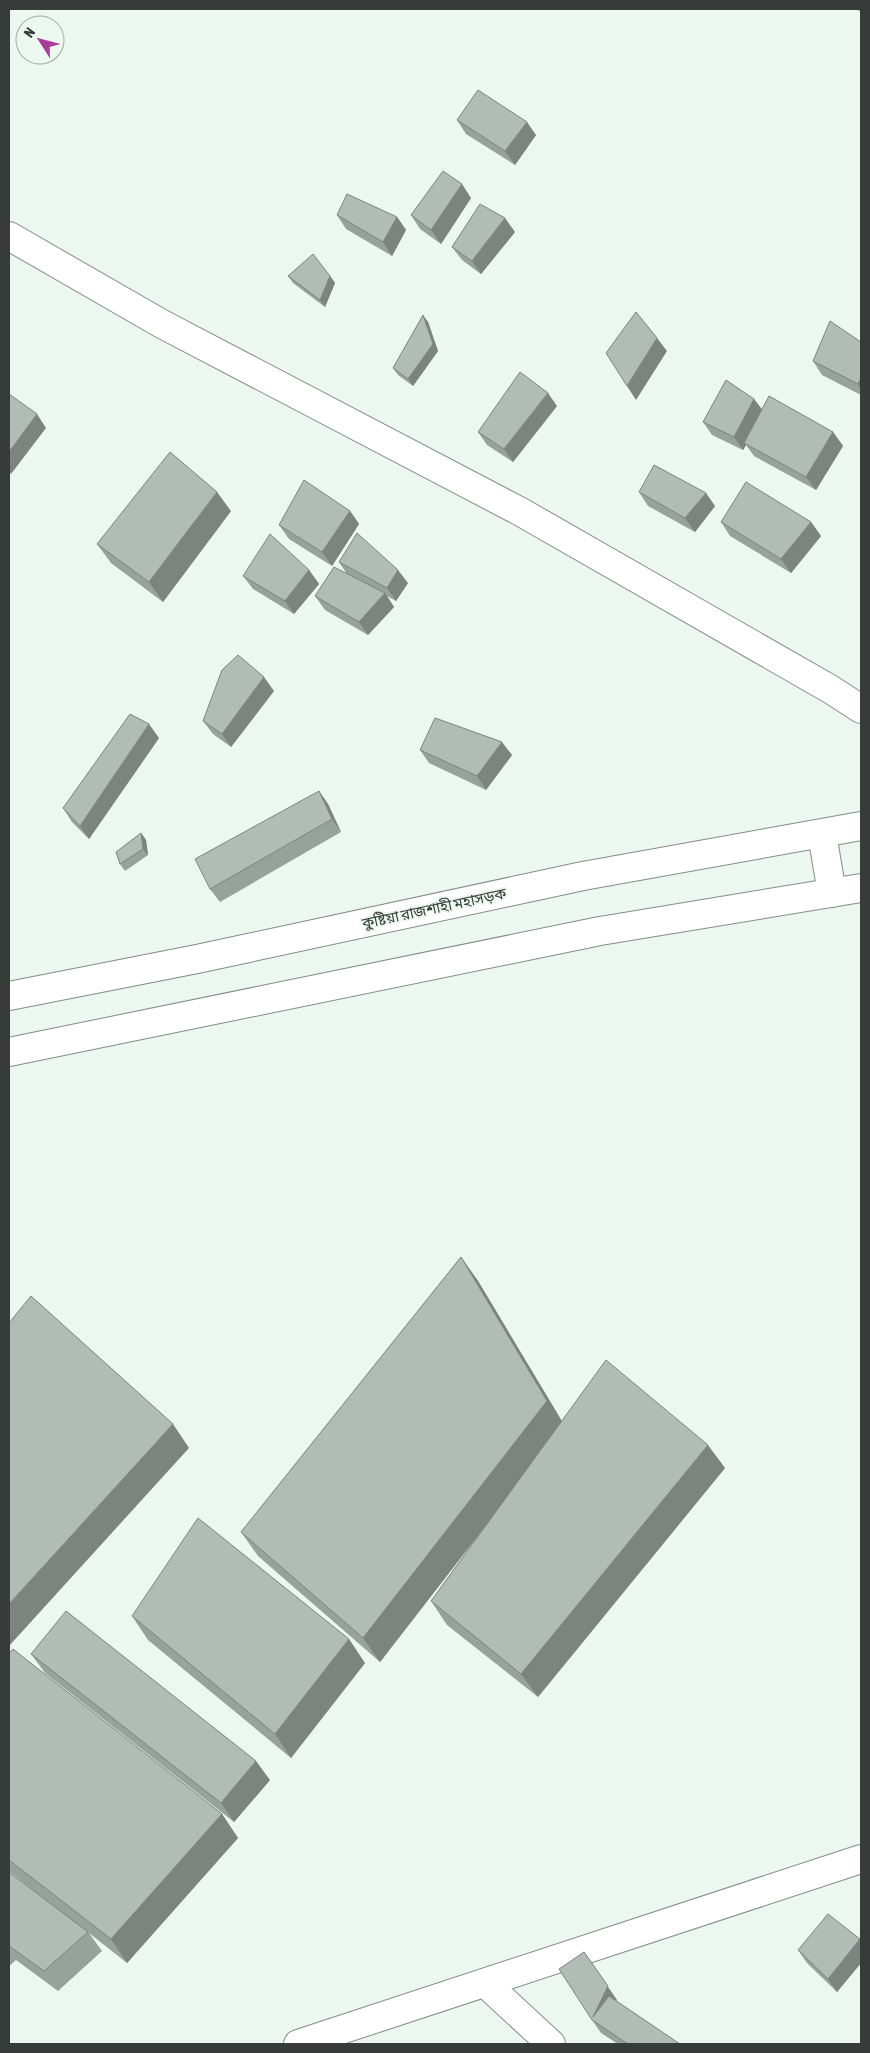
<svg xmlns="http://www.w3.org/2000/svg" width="870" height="2053" font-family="'Asap Condensed','Noto Sans Bengali',sans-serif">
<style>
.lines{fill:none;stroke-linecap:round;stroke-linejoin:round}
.minor-casing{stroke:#828d87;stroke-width:30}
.highway-casing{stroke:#828d87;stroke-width:30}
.minor{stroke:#fff;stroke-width:28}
.highway{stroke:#fff;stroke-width:28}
.wall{fill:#98a29c}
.shaded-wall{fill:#7c847f}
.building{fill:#b1bcb5;stroke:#7c847f}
.labels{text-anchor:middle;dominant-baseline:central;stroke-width:4;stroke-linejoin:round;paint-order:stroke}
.street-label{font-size:15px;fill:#373b39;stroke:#ebf7ef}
</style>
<rect width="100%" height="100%" fill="#ebf7ef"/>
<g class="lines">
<g class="minor-casing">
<g id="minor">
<polyline points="9,236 162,324 521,512 830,689 861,709"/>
<polyline points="486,1984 551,2044"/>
<polyline points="298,2044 861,1859"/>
</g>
</g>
<g class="highway-casing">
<g id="highway">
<polyline points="822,834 832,893"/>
<polyline points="9,996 197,959 583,876 861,826"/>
<polyline points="9,1052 600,931 861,888"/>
</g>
</g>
<use href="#minor" class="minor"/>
<use href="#highway" class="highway"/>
</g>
<g class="wall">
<polygon points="856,9 861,9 861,12"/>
<polygon points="457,120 536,135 515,165 466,134"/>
<polygon points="471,198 441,244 420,229 411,215"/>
<polygon points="337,215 397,217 406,230 392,256 346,229"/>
<polygon points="515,232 481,274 462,260 452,247"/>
<polygon points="288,276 330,276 335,283 325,307 293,283"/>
<polygon points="428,322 438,351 413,386 398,375 393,368"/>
<polygon points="861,342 861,395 822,375 813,361"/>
<polygon points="754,399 762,410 833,432 843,446 816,490 754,456 746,445 743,450 712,435 703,422"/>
<polygon points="557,406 513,462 487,445 478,432"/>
<polygon points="639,492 715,506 695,532 648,506"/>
<polygon points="231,511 163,602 111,563 97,544"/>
<polygon points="350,511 359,524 332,566 289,539 279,525"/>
<polygon points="721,522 811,522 821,536 791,573 730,536"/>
<polygon points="339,562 408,583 396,601 387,596 394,607 368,635 325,610 315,596 347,574"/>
<polygon points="309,570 319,584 294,614 253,589 243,576"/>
<polygon points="274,691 231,747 213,734 203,721"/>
<polygon points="159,738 89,839 72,822 63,808"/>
<polygon points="420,750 512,755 486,790 429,763"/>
<polygon points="319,791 328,804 341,832 220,902 210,889"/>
<polygon points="141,833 146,840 148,855 125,871 120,864"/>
<polygon points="461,1257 478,1281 562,1421 725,1468 538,1697 447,1625 431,1601 489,1521 380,1662 258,1556 241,1532"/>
<polygon points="132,1616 365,1663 291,1758 148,1640"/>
<polygon points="9,1654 222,1814 238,1838 127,1963 89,1933 102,1951 58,1991 16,1960 9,1966 9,1872 47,1901 9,1871"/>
<polygon points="31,1654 270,1780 234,1822 45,1673"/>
<polygon points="860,1939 861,1940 861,1963 837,1992 807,1963 798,1950"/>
<polygon points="617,2000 616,2001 680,2044 618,2044 601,2033 592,2020"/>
</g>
<g class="shaded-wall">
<polygon points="527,122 536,135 515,165 505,151"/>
<polygon points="462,184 471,198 441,244 431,230"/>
<polygon points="397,217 406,230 392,256 383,242"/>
<polygon points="505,218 515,232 481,274 472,261"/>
<polygon points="330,276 335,283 325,307 320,300"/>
<polygon points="423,315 428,322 438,351 413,386 408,379"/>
<polygon points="657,338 667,351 636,400 627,386"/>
<polygon points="861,378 861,390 858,384"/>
<polygon points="548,393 557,406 513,462 504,449"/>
<polygon points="754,399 764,412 744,443 746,445 743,450 734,437"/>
<polygon points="37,414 46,428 11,474 9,471 9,452"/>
<polygon points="833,432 843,446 816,490 806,477"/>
<polygon points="217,492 231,511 163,602 149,582"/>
<polygon points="706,493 715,506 695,532 685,518"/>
<polygon points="350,511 359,524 332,566 322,552"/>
<polygon points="811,522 821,536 791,573 781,559"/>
<polygon points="309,570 319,584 294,614 285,601"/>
<polygon points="398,570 408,583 396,601 387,588"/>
<polygon points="385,593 394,607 368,635 359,622"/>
<polygon points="264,677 274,691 231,747 222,734"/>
<polygon points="149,724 159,738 89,839 80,826"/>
<polygon points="502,742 512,755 486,790 477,776"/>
<polygon points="319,791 328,804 341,832 332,819"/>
<polygon points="141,833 146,840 148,855 143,849"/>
<polygon points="461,1257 478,1281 564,1425 380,1662 363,1638"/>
<polygon points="173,1424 189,1448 9,1646 9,1604"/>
<polygon points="708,1445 725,1468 538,1697 521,1674"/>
<polygon points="349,1639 365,1663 291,1758 275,1734"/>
<polygon points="256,1761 270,1780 234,1822 221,1803"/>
<polygon points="222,1814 238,1838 127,1963 111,1939"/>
<polygon points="860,1939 861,1940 861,1963 837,1992 828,1979"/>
<polygon points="584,1952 617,2000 604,2028 593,2017"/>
</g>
<g class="building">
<polygon points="478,90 527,122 505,151 457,120"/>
<polygon points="443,171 462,184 431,230 411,215"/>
<polygon points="347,194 397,217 383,242 337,215"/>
<polygon points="480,204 505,218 472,261 452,247"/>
<polygon points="313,254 330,276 320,300 288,276"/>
<polygon points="636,312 657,338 627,386 606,353"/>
<polygon points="423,315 433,344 408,379 393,368"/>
<polygon points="830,321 861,342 861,378 858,384 813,361"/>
<polygon points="520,372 548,393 504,449 478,432"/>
<polygon points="726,380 754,399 734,437 703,422"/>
<polygon points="9,394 37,414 9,452"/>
<polygon points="769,396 833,432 806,477 744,443"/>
<polygon points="170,452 217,492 149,582 97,544"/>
<polygon points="654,465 706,493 685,518 639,492"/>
<polygon points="304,480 350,511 322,552 279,525"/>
<polygon points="746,482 811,522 781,559 721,522"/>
<polygon points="357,533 398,570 387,588 339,562"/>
<polygon points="270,534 309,570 285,601 243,576"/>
<polygon points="334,567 385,593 359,622 315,596"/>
<polygon points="238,655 264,677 222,734 203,721 222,670"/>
<polygon points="130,714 149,724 80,826 63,808"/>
<polygon points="435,718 502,742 477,776 420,750"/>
<polygon points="319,791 332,819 210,889 195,859"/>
<polygon points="141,833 143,849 120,864 116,852"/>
<polygon points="461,1257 547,1401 363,1638 241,1532"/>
<polygon points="31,1296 173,1424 9,1604 9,1323"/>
<polygon points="606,1360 708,1445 521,1674 431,1601"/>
<polygon points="198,1518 349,1639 275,1734 132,1616"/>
<polygon points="66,1611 256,1761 221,1803 31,1654"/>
<polygon points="13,1649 222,1814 111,1939 9,1860 9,1654"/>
<polygon points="9,1872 88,1932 44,1971 9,1946"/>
<polygon points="828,1914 860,1939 828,1979 798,1950"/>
<polygon points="584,1952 608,1986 593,2017 609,1996 680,2044 628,2044 592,2020 559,1969"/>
</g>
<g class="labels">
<g class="street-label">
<text transform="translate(434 908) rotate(-12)">কুষ্টিয়া রাজশাহী মহাসড়ক</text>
</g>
</g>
<rect width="870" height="2053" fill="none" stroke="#373b39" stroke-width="20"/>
<g transform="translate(40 40) rotate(306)"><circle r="24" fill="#ebf7ef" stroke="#a3aca6"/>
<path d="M0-4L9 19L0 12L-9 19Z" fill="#ac3b97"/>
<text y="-8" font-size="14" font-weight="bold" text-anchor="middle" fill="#373b39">N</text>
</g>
</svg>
